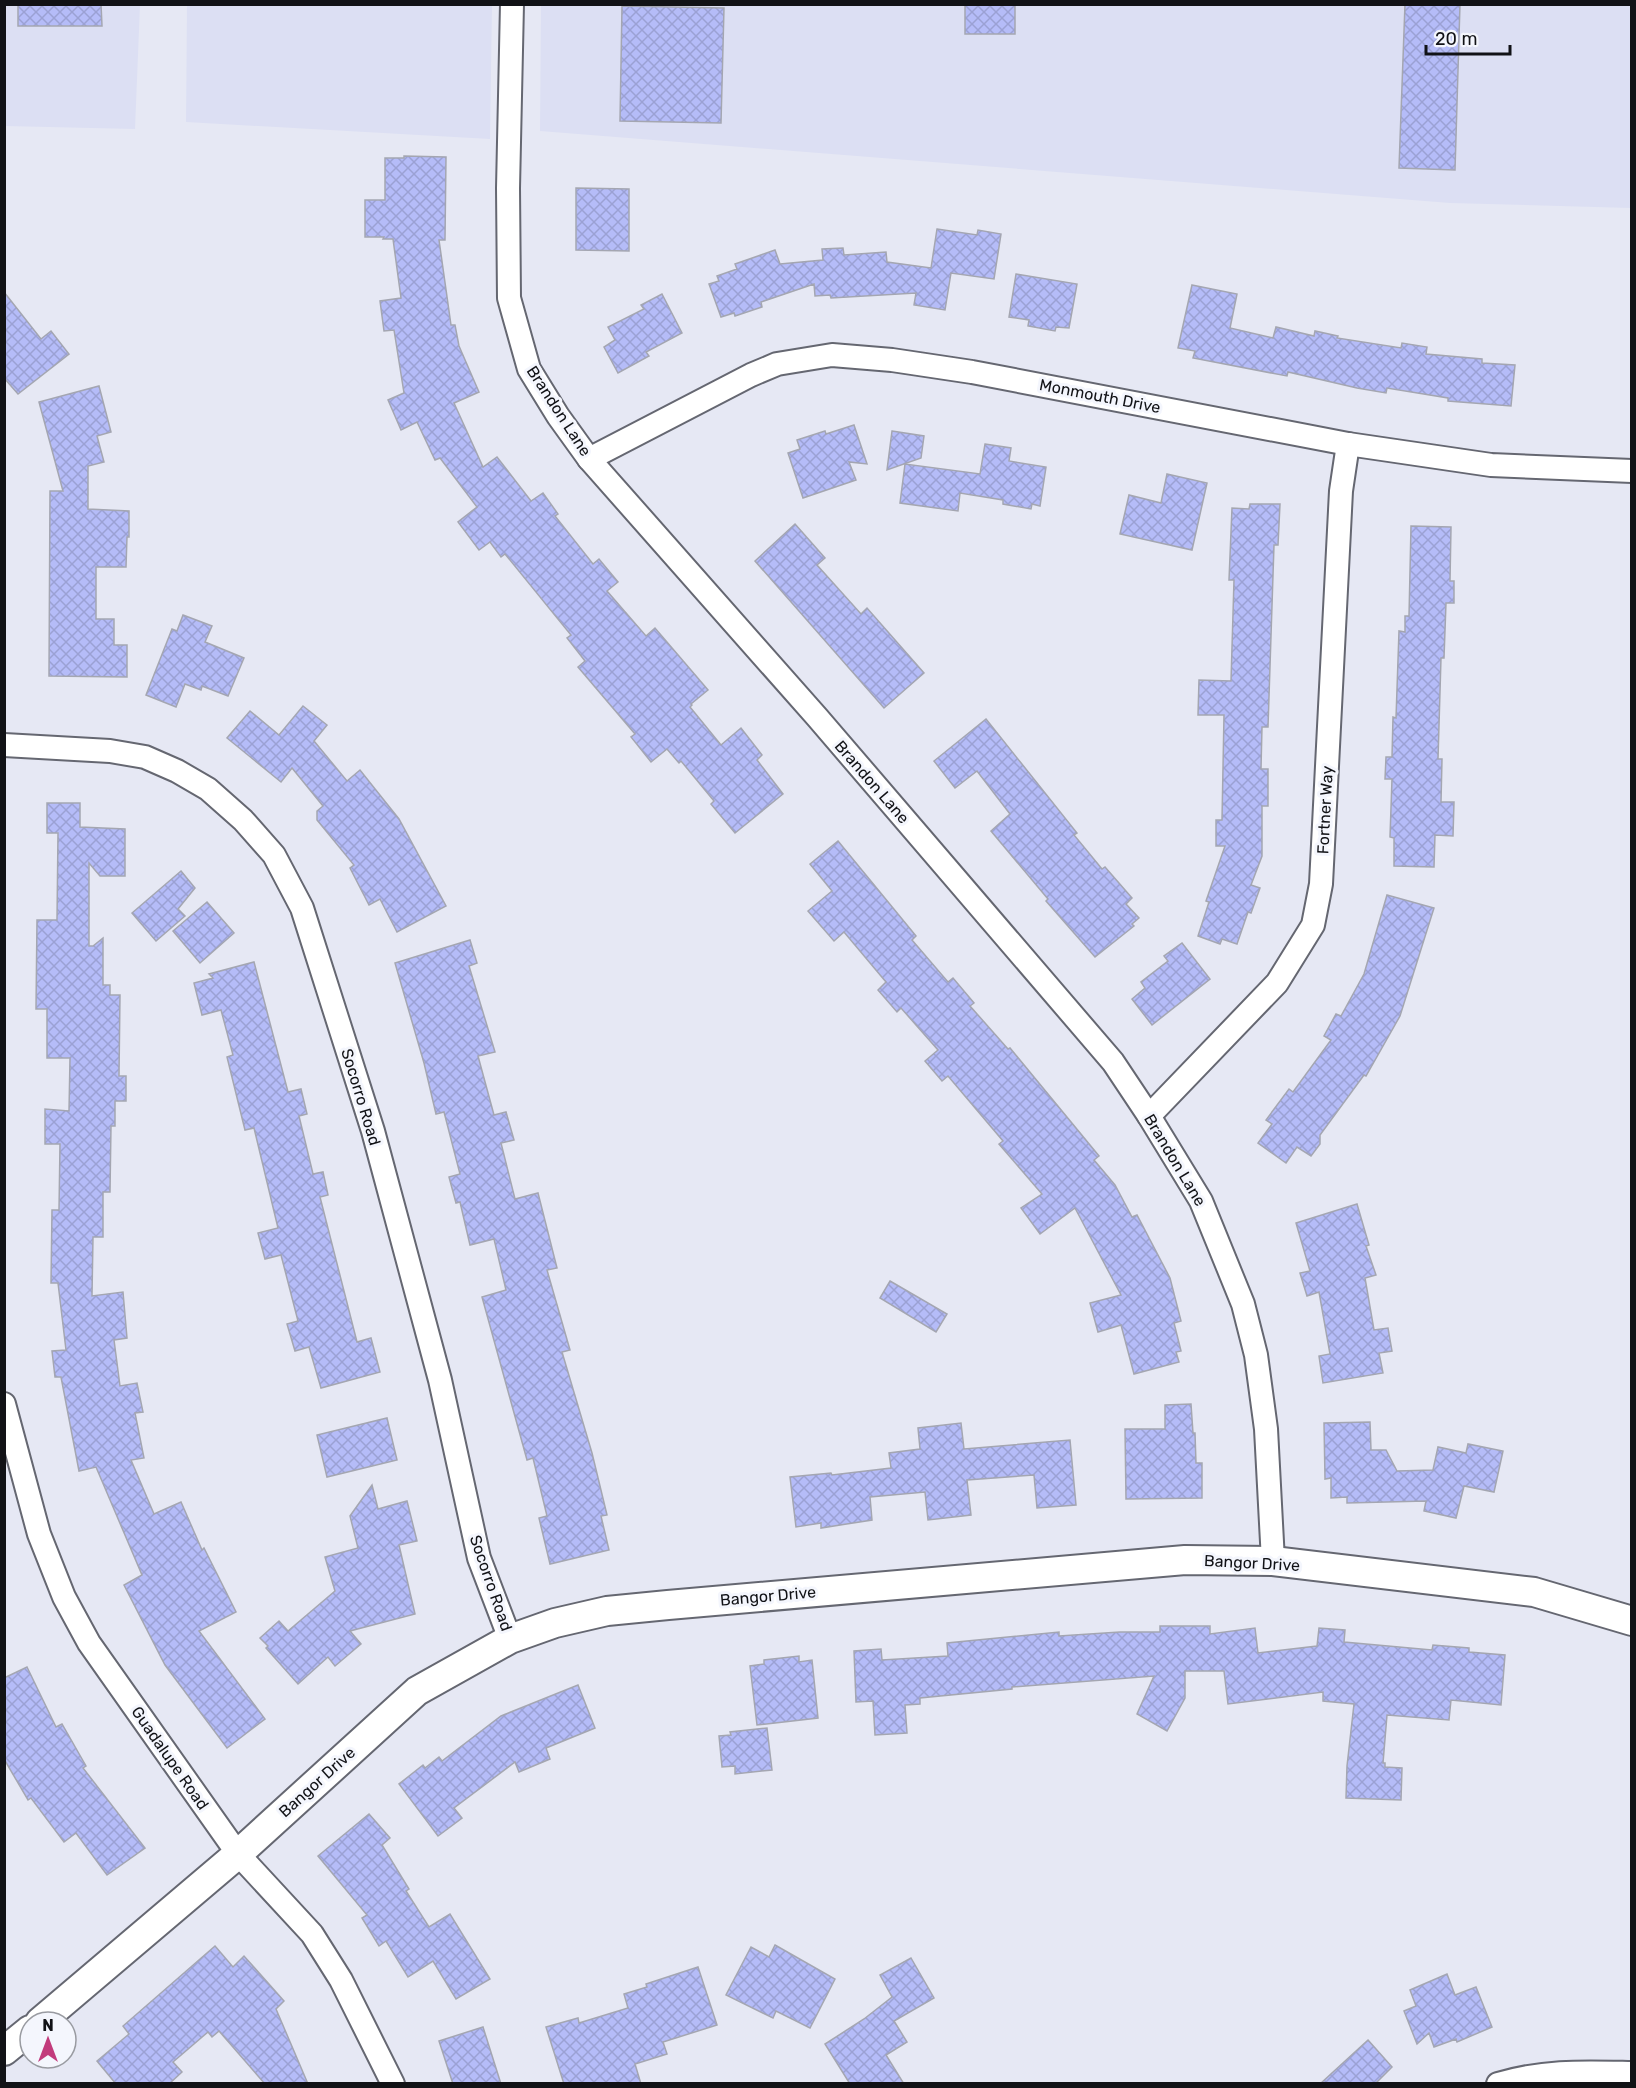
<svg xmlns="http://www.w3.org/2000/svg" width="1636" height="2088" font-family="Rubik,sans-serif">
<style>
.built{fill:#dcdff3}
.building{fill:url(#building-cross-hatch);stroke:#a4a6b1;stroke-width:1.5}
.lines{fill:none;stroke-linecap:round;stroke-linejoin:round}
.minor-casing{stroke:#656771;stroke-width:26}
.tertiary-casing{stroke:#656771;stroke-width:32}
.minor{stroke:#fff;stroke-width:22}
.tertiary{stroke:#fff;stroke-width:28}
.labels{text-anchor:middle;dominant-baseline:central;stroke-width:6;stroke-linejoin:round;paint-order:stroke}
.street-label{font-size:16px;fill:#111216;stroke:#f4f6fd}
</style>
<defs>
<pattern id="building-cross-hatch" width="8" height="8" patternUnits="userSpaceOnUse" patternTransform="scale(1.5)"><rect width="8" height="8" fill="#b5bcf8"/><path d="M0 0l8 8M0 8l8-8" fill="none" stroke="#9ba1d4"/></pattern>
</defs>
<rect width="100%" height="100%" fill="#e6e8f4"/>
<g class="built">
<polygon points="5,5 140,5 135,129 5,126"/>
<polygon points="187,5 492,5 490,139 186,122"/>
<polygon points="541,5 1631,5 1631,208 1450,203 540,131"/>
</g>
<g class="building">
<polygon points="18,4 101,4 102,26 18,26"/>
<rect x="965" y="4" width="50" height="30"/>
<polygon points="1405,4 1460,4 1455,170 1399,168"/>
<polygon points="622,6 724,8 721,123 620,121"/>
<polygon points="404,156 446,157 445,240 439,240 451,325 455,325 459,346 479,392 454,403 483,467 497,457 531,501 543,493 558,514 555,516 593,564 599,559 618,582 607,591 646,636 655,628 708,690 691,704 692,705 690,707 721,745 741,728 762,755 757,760 783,794 735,833 711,804 714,801 681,761 679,763 667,749 651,762 631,737 635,734 578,667 585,661 567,638 571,635 505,554 501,557 490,542 479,550 458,522 477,507 440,458 435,460 417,422 401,430 388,400 404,393 394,330 384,331 380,301 401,298 393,239 383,239 384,237 365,237 365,200 385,200 385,158 404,158"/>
<polygon points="576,188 629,189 629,251 576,250"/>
<polygon points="937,229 977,235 978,230 1001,234 994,279 951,273 945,310 914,305 916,293 831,298 830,295 815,296 814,284 761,302 762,307 735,316 734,313 721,317 709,284 719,281 717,276 737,269 735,264 775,250 780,264 823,260 822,249 843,248 844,255 886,252 887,262 931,268"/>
<polygon points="1016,274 1077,284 1069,328 1056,327 1055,331 1028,326 1029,320 1009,317"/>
<polygon points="1192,285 1237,294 1230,328 1273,338 1276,327 1314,336 1315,331 1338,336 1337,338 1401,348 1402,343 1427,347 1426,354 1482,359 1482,363 1515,365 1511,406 1448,401 1448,398 1387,388 1386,393 1357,388 1288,372 1287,376 1193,358 1195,351 1178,348"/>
<polygon points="4,292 41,339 51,331 69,354 18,394 4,378"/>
<polygon points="662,294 682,333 646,352 649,356 618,373 604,347 615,340 608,327 644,309 641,305"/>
<polygon points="99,386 111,432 97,436 104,462 88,466 88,509 129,511 129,537 127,537 126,567 96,567 96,619 114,619 114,645 127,645 127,677 49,676 50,491 63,491 39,402"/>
<polygon points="854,425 867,464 849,462 856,480 803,498 788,453 800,449 797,440 825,431 826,434"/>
<polygon points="892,431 924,436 921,458 887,470"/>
<polygon points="985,444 1011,448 1009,461 1046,467 1040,506 1032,504 1031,509 1003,504 1003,500 960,493 958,511 900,503 905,464 980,474"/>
<polygon points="1167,474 1207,483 1192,550 1120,534 1129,495 1161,503"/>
<polygon points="1250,504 1280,504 1278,545 1274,545 1268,727 1262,727 1261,769 1268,769 1268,806 1262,806 1262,856 1251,885 1260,888 1251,913 1248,912 1237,944 1222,939 1220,944 1198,936 1209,902 1206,901 1225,846 1216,846 1216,820 1222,820 1224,715 1198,715 1199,680 1231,681 1234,580 1229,580 1232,508 1249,509"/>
<polygon points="795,524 825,558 817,565 861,614 867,608 924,673 884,708 755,561"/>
<polygon points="1411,526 1451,527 1450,581 1454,581 1454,603 1446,603 1444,658 1441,658 1438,759 1442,759 1441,802 1454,802 1453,836 1435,835 1434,867 1394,866 1394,838 1390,837 1392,779 1385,779 1386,757 1392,757 1393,717 1396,718 1399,631 1405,632 1405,616 1409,616"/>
<polygon points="183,615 212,626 205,642 244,658 228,696 202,686 201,690 185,684 176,707 146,695 172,629 177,631"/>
<polygon points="303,706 327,725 314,741 347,781 360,770 399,819 446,906 397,932 380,899 369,905 350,868 354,865 317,820 317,811 323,806 292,768 281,782 227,738 250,711 279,735"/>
<polygon points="986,719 1077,833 1074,835 1102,869 1105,867 1132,898 1126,904 1139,918 1132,924 1134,926 1095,957 1046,901 1048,899 991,831 1010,814 977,771 955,788 934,761"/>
<polygon points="47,803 80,803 80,827 125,829 125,876 100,876 89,863 89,946 93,946 103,938 103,985 110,985 110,995 120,995 119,1076 126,1076 126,1101 115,1101 115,1126 111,1126 110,1192 103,1192 103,1237 93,1237 92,1296 123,1292 127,1338 114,1340 120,1386 137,1383 143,1412 135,1413 144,1458 131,1460 154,1514 181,1502 202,1550 204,1548 236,1612 199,1631 265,1719 227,1748 165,1665 124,1585 142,1575 96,1467 79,1471 61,1377 55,1377 52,1351 66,1350 58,1283 51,1283 52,1210 59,1210 60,1144 45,1144 45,1109 69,1111 70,1058 47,1058 47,1009 36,1009 37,920 57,920 58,833 47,833"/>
<polygon points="838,841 916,936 912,940 948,982 953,978 974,1003 970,1006 1008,1049 1010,1048 1099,1156 1094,1160 1115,1185 1132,1217 1137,1215 1170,1278 1181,1321 1174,1323 1181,1351 1176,1352 1179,1362 1134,1374 1121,1325 1098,1332 1090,1303 1121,1295 1075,1208 1040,1234 1021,1208 1042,1194 999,1144 1003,1141 948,1076 942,1081 925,1061 938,1050 901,1008 897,1012 878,990 886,982 844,932 834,941 808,911 832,891 810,864"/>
<polygon points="181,871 195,888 178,909 185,916 156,941 132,913"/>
<polygon points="1387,895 1434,908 1400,1016 1366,1076 1364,1075 1320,1135 1320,1144 1311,1156 1297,1147 1286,1163 1258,1143 1272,1124 1266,1120 1289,1089 1293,1092 1331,1040 1324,1036 1336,1014 1341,1016 1364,974"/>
<polygon points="207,902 234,933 200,963 173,931"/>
<polygon points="470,940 477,963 469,966 495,1052 478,1056 494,1115 506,1112 514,1140 501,1143 515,1199 538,1193 557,1268 547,1270 570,1350 562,1352 592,1453 607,1515 601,1516 609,1550 550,1564 539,1518 547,1516 533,1458 527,1460 482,1297 506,1290 494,1239 470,1245 460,1202 456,1203 449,1177 460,1174 444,1112 436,1114 424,1063 395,963"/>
<polygon points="1182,943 1210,979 1152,1025 1132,999 1145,988 1141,982 1168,961 1164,956"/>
<polygon points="254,962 288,1092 301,1089 307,1114 299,1116 313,1174 323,1172 328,1195 320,1197 357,1342 371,1338 380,1372 321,1388 309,1347 295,1351 287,1324 298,1321 281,1255 265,1259 258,1233 278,1228 254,1128 245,1130 227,1057 233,1055 221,1010 202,1015 194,983 213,978 209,974"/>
<polygon points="1357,1204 1369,1245 1366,1246 1376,1275 1365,1278 1374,1330 1388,1328 1392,1351 1379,1353 1383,1373 1323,1383 1319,1356 1330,1354 1319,1292 1307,1296 1300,1273 1310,1271 1296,1223"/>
<polygon points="890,1281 947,1314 936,1332 880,1298"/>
<polygon points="1191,1404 1193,1433 1195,1433 1196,1463 1202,1463 1202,1498 1126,1499 1125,1429 1165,1429 1165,1405"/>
<polygon points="387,1418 397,1460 327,1477 317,1435"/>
<polygon points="1370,1422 1371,1450 1386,1450 1397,1471 1433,1470 1438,1447 1466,1453 1468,1444 1503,1451 1494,1492 1464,1486 1456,1518 1424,1511 1426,1501 1347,1503 1347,1497 1331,1498 1331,1478 1325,1479 1324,1423"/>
<polygon points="961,1423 964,1449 1070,1440 1076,1505 1037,1508 1034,1475 967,1480 971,1515 928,1520 925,1492 870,1497 872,1520 821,1528 821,1523 796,1527 790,1477 831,1473 832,1475 891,1468 889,1453 920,1449 918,1428"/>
<polygon points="372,1485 378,1509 407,1501 417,1541 399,1545 415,1614 350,1631 361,1644 335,1666 328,1657 298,1684 266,1648 268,1646 260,1638 279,1621 288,1631 335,1591 325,1557 358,1548 350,1516"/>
<polygon points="1160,1626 1210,1626 1210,1634 1255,1628 1258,1653 1317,1646 1319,1628 1345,1630 1344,1642 1432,1650 1433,1645 1469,1648 1469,1652 1505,1655 1501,1705 1451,1700 1449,1720 1387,1715 1383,1763 1385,1763 1385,1767 1402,1768 1401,1800 1346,1798 1347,1766 1354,1704 1323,1701 1323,1692 1228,1704 1224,1671 1185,1671 1185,1698 1167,1731 1137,1714 1154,1676 1012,1687 1012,1689 920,1698 920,1704 905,1705 907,1733 875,1735 873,1701 856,1702 854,1651 881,1649 882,1660 948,1656 947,1643 1059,1632 1059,1636 1120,1632 1160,1632"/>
<polygon points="799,1656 799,1662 812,1660 818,1718 757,1725 750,1666 764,1664 764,1660"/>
<polygon points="27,1667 56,1727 62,1724 86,1766 83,1768 145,1848 107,1875 76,1833 64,1842 31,1798 28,1800 4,1759 4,1678"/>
<polygon points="578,1685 595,1728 546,1748 550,1759 519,1772 515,1762 454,1808 462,1818 438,1836 399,1784 423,1765 425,1768 439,1757 442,1761 501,1716"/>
<polygon points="767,1728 772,1770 735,1774 735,1766 722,1767 719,1736 731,1735 730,1732"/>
<polygon points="369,1814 390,1838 382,1845 409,1889 406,1891 429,1927 450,1914 490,1979 456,1999 433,1961 408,1977 386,1941 379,1946 362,1918 367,1915 318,1856"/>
<polygon points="775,1945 835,1979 810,2028 776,2011 773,2018 726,1995 751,1947 769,1957"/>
<polygon points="215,1946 233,1967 244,1956 284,2001 276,2009 308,2084 265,2084 219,2031 212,2037 208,2032 173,2062 182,2072 169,2084 116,2084 97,2061 129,2034 123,2026"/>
<polygon points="911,1958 934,1998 894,2021 907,2042 886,2055 904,2084 850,2084 825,2044 864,2019 892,1997 880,1975"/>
<polygon points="698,1967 717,2025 663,2042 667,2054 635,2064 641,2084 564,2084 546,2027 578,2018 579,2023 628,2008 624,1994 647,1987 646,1984"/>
<polygon points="1447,1974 1455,1995 1476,1987 1492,2027 1457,2042 1456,2039 1434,2047 1429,2033 1417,2044 1404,2011 1416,2006 1410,1990"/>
<polygon points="483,2027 501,2084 453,2084 439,2041"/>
<polygon points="1368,2040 1392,2067 1375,2084 1320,2084"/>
</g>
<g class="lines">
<g class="minor-casing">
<g id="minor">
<polyline points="512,4 508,188 509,298 529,369 558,416 589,459 817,717 1113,1062 1149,1116 1201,1201 1243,1304 1256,1355 1266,1429 1273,1561"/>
<polyline points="589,459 751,375 777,364 832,355 892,360 972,372 1348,444 1491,465 1632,471"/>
<polyline points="4,745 110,751 145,757 177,771 208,789 243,820 274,855 302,908 373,1131 440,1380 479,1558 510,1639"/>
<polyline points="1149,1116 1277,983 1313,925 1321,884 1341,491 1348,444"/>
<polyline points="4,1404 39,1534 64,1597 89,1643 238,1854 312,1934 341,1980 393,2084"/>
<path d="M1498 2084C1545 2070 1584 2072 1632 2073"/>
</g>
</g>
<g class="tertiary-casing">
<g id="tertiary">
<polyline points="40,2022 238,1854 417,1691 510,1639 555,1623 607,1611 668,1605 1185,1560 1273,1561 1534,1592 1632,1621"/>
<polyline points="4,2051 30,2030"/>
</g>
</g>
<use href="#minor" class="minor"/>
<use href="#tertiary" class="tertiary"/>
</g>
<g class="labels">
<g class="street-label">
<text transform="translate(1100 396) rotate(11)">Monmouth Drive</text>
<text transform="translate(559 411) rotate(57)">Brandon Lane</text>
<text transform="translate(872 782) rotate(49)">Brandon Lane</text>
<text transform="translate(1325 810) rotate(-87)">Fortner Way</text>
<text transform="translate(361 1097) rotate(73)">Socorro Road</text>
<text transform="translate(1175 1160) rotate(59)">Brandon Lane</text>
<text transform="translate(1252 1563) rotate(3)">Bangor Drive</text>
<text transform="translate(491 1583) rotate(71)">Socorro Road</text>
<text transform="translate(768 1596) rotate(-5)">Bangor Drive</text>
<text transform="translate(170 1758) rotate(55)">Guadalupe Road</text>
<text transform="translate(317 1782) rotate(-42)">Bangor Drive</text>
</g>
</g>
<rect width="1636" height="2088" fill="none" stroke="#111216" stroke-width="12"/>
<g transform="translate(48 2040)"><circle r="28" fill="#f4f6fd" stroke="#999ba1" stroke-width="1.5"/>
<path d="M0-4.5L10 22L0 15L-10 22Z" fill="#c23b7c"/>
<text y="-9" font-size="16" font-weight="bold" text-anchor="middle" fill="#111216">N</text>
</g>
<path d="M1426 45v9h84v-9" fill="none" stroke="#111216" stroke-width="3"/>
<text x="1435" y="45" font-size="18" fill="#111216" stroke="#f4f6fd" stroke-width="4.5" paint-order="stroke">20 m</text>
</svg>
